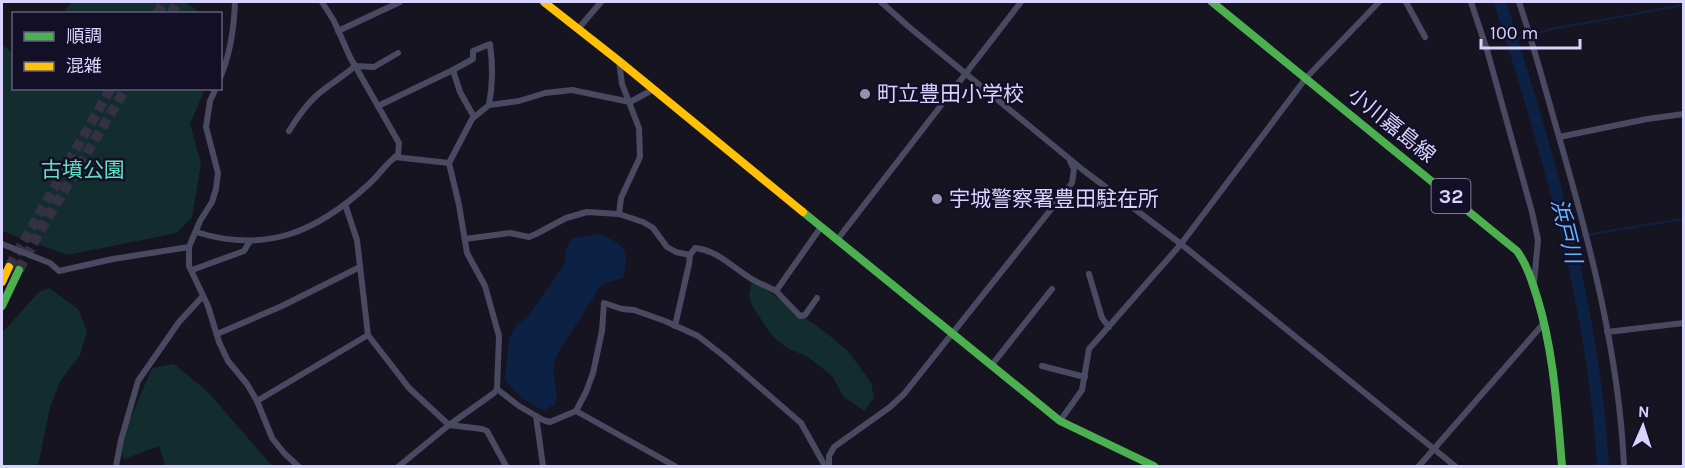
<svg xmlns="http://www.w3.org/2000/svg" width="1685" height="468" font-family="Karla,'Noto Sans JP',sans-serif">
<style>
.green{fill:#132c2d}
.water{fill:#0d2144}
.lines{fill:none;stroke-linecap:round;stroke-linejoin:round}
.stream{stroke:#0d2144;stroke-width:2}
.river{stroke:#0d2144;stroke-width:12}
.highway-tunnel{stroke:#333142;stroke-width:10;stroke-dasharray:10 5;stroke-linecap:butt}
.street{stroke:#4a4962;stroke-width:6}
.fast{stroke:#4caf50;stroke-width:8}
.slow{stroke:#ffc107;stroke-width:8}
.poi-dot{fill:#9591b1;stroke:#130f26;stroke-width:2}
.labels{text-anchor:middle;dominant-baseline:central;stroke-width:5;stroke-linejoin:round;paint-order:stroke}
.shield{fill:#130f26;stroke:#9e99be;stroke-width:1.5}
.shield-label{font-size:20px;font-weight:bold;fill:#d9d4ff}
.poi-label{font-size:21px;fill:#d9d4ff;stroke:#130f26;text-anchor:start}
.street-label{font-size:21px;fill:#d9d4ff;stroke:#130f26}
.park-label{font-size:21px;fill:#5fe0c0;stroke:#130f26}
.water-label{font-size:22px;font-style:italic;fill:#62b6ff;stroke:#130f26}
</style>
<rect width="100%" height="100%" fill="#161421"/>
<g class="green">
<polygon points="72,2 185,2 201,13 67,13 65,10"/>
<polygon points="2,43 13,54 14,88 205,89 190,124 201,164 192,217 177,233 67,255 2,231"/>
<polygon points="752,280 825,332 848,351 871,383 874,398 864,411 844,397 832,376 808,357 787,348 772,336 753,307 749,297"/>
<polygon points="49,288 78,309 87,331 80,355 61,380 50,407 38,466 2,466 2,333 39,292"/>
<polygon points="174,364 208,392 272,466 165,466 159,446 124,459 119,445 152,368"/>
</g>
<path class="water" d="M598 234C624 243 631 250 623 278L608 282 600 287 558 353 555 361 553 370 557 397 555 405 544 410C527 405 516 393 505 380L509 338 517 325 529 315 564 265 566 250 572 238Z"/>
<g class="lines">
<g class="stream">
<polyline points="1512,40 1552,29 1684,5"/>
<polyline points="1568,239 1609,231 1684,219"/>
</g>
<path class="river" d="M1500 2C1548 153 1594 307 1603 466"/>
<g class="highway-tunnel">
<polyline points="157,14 164,2"/>
<polyline points="171,14 178,2"/>
<polyline points="9,267 111,88"/>
<polyline points="19,270 43,226 126,88"/>
</g>
<g class="street">
<polyline points="881,2 909,27 1083,170 1181,244 1455,466"/>
<polyline points="1406,2 1425,37"/>
<polyline points="1471,2 1487,50 1532,212 1538,240 1534,283"/>
<path d="M1519 2C1534 46 1546 92 1559 137 1590 244 1619 354 1624 466"/>
<polyline points="578,29 601,2"/>
<polyline points="338,31 400,2"/>
<polyline points="619,61 622,84 639,128 640,157 621,198 619,214 643,222 653,228 667,247 676,252 690,255 689,264 675,326"/>
<path d="M453 70 473 59V51L490 44C493 65 493 84 489 105"/>
<path d="M220 78C231 53 234 28 235 2"/>
<polyline points="216,88 210,101 206,127 218,173 216,189 212,202 200,221 189,247 189,266 208,306 219,342 228,361 247,384 257,401 272,438 284,453 298,466"/>
<polyline points="378,106 453,70 460,92 474,117"/>
<path d="M289 131C297 118 305 106 316 96 328 85 343 77 355 66L374 67 398 53"/>
<polyline points="1559,137 1647,119 1684,114"/>
<polyline points="395,157 449,163"/>
<polyline points="345,204 357,240 368,335 409,388 449,425 482,429 487,431 506,466"/>
<path d="M196 232C266 254 317 232 369 184 379 175 387 162 398 155L399 143 350 57 334 21 322 2"/>
<polyline points="465,239 510,233 529,237 536,234 566,218 587,212 619,214"/>
<polyline points="837,240 1021,2"/>
<polyline points="2,244 50,263 59,271 113,259 189,247"/>
<path d="M690 255 695 248C717 250 732 267 750 278 758 283 768 287 776 291L821 227"/>
<polyline points="192,270 244,251 250,241"/>
<polyline points="1089,274 1102,318 1109,327"/>
<polyline points="776,291 800,316 805,315 817,298"/>
<polyline points="1607,332 1684,323"/>
<polyline points="217,334 282,306 360,267"/>
<polyline points="991,366 1052,289"/>
<polyline points="1042,366 1085,377"/>
<polyline points="497,389 519,406 543,420 550,422 576,411 586,392 593,373 602,331 604,303 622,309 634,310 665,321 698,336 725,357 801,423 825,466"/>
<polyline points="257,401 368,335"/>
<polyline points="576,411 675,466"/>
<polyline points="536,416 543,466"/>
<polyline points="1060,421 1082,390 1089,349 1181,244 1306,78 1379,2"/>
<polyline points="116,466 121,440 138,381 179,322 203,296"/>
<polyline points="399,466 449,425 494,393 497,389 499,336 485,286 467,253 459,205 449,163 472,119 489,105 519,101 545,93 572,90 630,102 654,89"/>
<polyline points="829,466 829,456 834,447 890,407 904,394 1072,183 1074,169 1070,161"/>
<polyline points="1419,466 1544,323"/>
</g>
<g class="fast">
<path d="M1212 2 1517 251C1527 265 1532 281 1537 297 1554 352 1557 409 1562 466"/>
<polyline points="803,212 1060,421 1154,466"/>
<polyline points="2,306 19,270"/>
</g>
<g class="slow">
<polyline points="544,2 619,61 803,212"/>
<polyline points="2,282 9,267"/>
</g>
</g>
<g class="poi-dot">
<circle cx="865" cy="94" r="6"/>
<circle cx="937" cy="199" r="6"/>
</g>
<g class="labels">
<rect class="shield" x="1431.5" y="179" width="39" height="34" rx="4.5"/>
<g class="shield-label">
<text x="1451" y="196">32</text>
</g>
<g class="poi-label">
<text x="877" y="94">町立豊田小学校</text>
<text x="949" y="199">宇城警察署豊田駐在所</text>
</g>
<g class="street-label">
<text transform="translate(1392 125) rotate(39)">小川嘉島線</text>
</g>
<g class="park-label">
<text x="83" y="170">古墳公園</text>
</g>
<g class="water-label">
<text transform="translate(1566 231) rotate(76)">浜戸川</text>
</g>
</g>
<rect width="1685" height="468" fill="none" stroke="#d9d4ff" stroke-width="6"/>
<rect x="12" y="12" width="210" height="78" fill="#130f26" stroke="#625e7d" stroke-width="1.5"/>
<rect x="24" y="32" width="30" height="9" fill="#4caf50" stroke="#625e7d" stroke-width="1.5"/>
<text x="66" y="42" font-size="18" fill="#d9d4ff">順調</text>
<rect x="24" y="62" width="30" height="9" fill="#ffc107" stroke="#625e7d" stroke-width="1.5"/>
<text x="66" y="72" font-size="18" fill="#d9d4ff">混雑</text>
<g transform="translate(1643 426) rotate(3)" stroke="#130f26" stroke-width="4.5" paint-order="stroke">
<path d="M0-4.5L10 22L0 15L-10 22Z" fill="#d9d4ff"/>
<text y="-9" font-size="16" font-weight="bold" text-anchor="middle" fill="#d9d4ff">N</text>
</g>
<path d="M1481 39v9h99v-9" fill="none" stroke="#d9d4ff" stroke-width="3"/>
<text x="1490" y="39" font-size="18" fill="#d9d4ff" stroke="#130f26" stroke-width="4.5" paint-order="stroke">100 m</text>
</svg>
